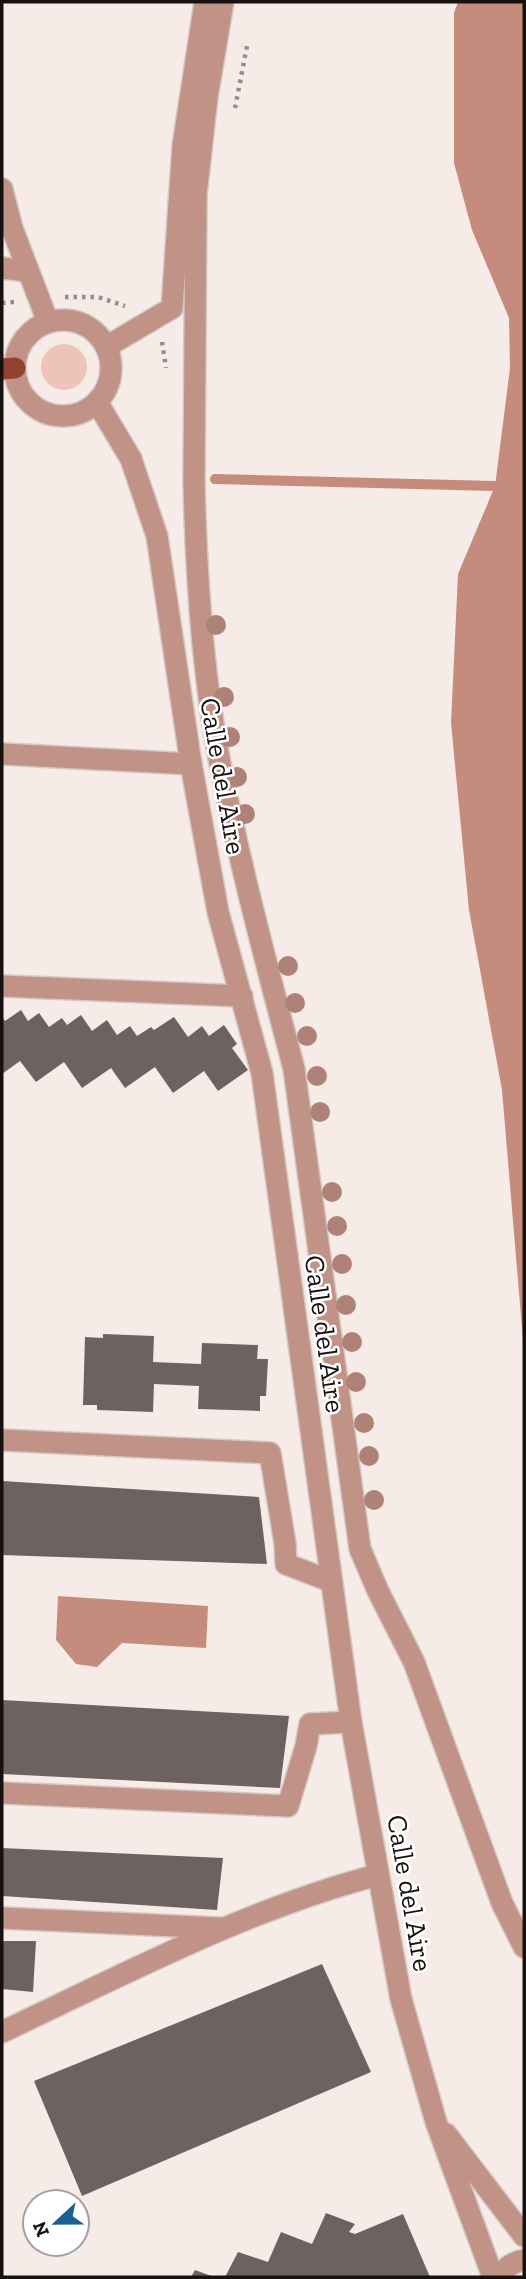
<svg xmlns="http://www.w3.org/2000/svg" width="526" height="2279" font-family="'Zilla Slab',serif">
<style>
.green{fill:#eec4b9}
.water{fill:#c58c7d}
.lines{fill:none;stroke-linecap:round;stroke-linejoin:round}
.stream{stroke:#c58c7d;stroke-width:10}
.building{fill:#6d6260}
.minor-casing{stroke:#d3c8c5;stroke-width:24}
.major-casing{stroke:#d3c8c5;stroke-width:24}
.path{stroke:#958d8a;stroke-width:4.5;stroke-dasharray:3.5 5;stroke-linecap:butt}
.minor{stroke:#c19286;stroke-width:21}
.major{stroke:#92422f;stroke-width:21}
.tree{fill:#ae8277}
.labels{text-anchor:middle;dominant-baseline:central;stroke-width:5;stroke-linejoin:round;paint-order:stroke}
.street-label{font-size:28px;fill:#161211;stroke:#fff}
</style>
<rect width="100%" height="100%" fill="#f7ebe7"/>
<circle class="green" cx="64" cy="367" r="23"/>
<g class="water">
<polygon points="458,2 524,2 524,1352 502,1090 469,910 451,723 458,574 495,486 510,368 509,318 472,230 454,163 454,13"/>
<polygon points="58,1596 208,1606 206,1648 122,1643 97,1667 76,1664 56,1640"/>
</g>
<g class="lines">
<polyline class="stream" points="215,479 495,486"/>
</g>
<g class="building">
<polygon points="21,1010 28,1021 39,1013 49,1027 62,1018 67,1025 81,1015 92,1031 107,1020 117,1035 130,1026 137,1036 151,1027 154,1030 174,1017 188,1037 202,1026 209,1036 224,1025 237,1044 232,1048 248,1070 218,1091 204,1071 173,1093 155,1067 125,1088 111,1068 82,1088 64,1062 36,1082 20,1061 2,1074 2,1017 5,1021"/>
<polygon points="103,1334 154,1336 153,1362 201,1364 202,1343 258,1345 257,1359 268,1359 266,1396 260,1396 260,1411 198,1409 199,1386 154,1384 153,1412 97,1410 97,1405 83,1405 85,1337 103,1338"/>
<polygon points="2,1481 259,1497 267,1564 2,1555"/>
<polygon points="2,1700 289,1716 280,1788 2,1774"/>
<polygon points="2,1848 223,1858 217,1910 2,1896"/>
<polygon points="2,1941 36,1941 33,1992 2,1989"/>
<polygon points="322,1964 371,2072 82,2196 34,2081"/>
<polygon points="326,2213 355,2224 349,2232 355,2234 403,2214 430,2277 225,2277 238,2252 268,2262 281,2232 312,2244"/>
<polygon points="195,2270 214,2277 191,2277"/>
</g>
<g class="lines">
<g class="minor-casing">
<g id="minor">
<path d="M223 2 207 97 196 195 194 482C196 571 202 670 219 758 239 862 267 966 294 1069L360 1549 378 1591 414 1662 502 1903 524 1947"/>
<polyline points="2,189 12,228 48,322"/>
<polyline points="2,268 27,271"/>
<circle cx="63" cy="368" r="48"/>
<polyline points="106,347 172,308 183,146 205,2"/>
<polyline points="97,402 131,459 157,536 191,764 218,912 262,1073 351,1722 401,1999 436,2122 493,2277"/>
<polyline points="2,754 191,764"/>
<polyline points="2,986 242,996"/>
<polyline points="2,1440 270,1453 285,1543 286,1564 330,1581"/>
<polyline points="2,1793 288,1806 306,1746 310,1724 351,1722"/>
<polyline points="2,1918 219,1928"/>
<path d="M2 2032C123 1975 249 1908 378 1875"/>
<polyline points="446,2134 524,2236"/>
<path d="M498 2277C505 2268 512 2262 524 2260"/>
</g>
</g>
<g class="major-casing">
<polyline id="major" points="2,369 15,368"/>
</g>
<g class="path">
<polyline points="235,108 247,46 242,45"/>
<polyline points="65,297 98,297 125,306"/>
<polyline points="2,303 15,302"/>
<polyline points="162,342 166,368"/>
</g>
<use href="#minor" class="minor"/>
<use href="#major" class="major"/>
</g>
<g class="tree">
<circle cx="216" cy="625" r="10"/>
<circle cx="224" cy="697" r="10"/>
<circle cx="230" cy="737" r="10"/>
<circle cx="237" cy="777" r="10"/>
<circle cx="245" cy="814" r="10"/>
<circle cx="288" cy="966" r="10"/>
<circle cx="295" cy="1003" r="10"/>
<circle cx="307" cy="1036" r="10"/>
<circle cx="317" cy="1076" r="10"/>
<circle cx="320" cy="1112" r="10"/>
<circle cx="332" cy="1192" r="10"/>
<circle cx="337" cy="1226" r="10"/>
<circle cx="342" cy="1264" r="10"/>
<circle cx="346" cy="1305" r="10"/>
<circle cx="352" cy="1342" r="10"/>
<circle cx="356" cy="1382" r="10"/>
<circle cx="364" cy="1423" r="10"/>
<circle cx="369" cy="1456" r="10"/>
<circle cx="374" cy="1500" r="10"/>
</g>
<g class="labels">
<g class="street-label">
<text transform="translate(223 776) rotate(80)">Calle del Aire</text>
<text transform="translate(325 1334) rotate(82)">Calle del Aire</text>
<text transform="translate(410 1893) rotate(80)">Calle del Aire</text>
</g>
</g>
<rect width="526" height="2279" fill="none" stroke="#161211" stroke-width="7"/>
<g transform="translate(56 2223) rotate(248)"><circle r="33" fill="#ffffff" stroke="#a2a0a0" stroke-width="2"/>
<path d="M0-5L12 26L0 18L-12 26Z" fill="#176295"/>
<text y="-10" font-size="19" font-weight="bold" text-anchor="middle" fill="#161211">N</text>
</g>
</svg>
